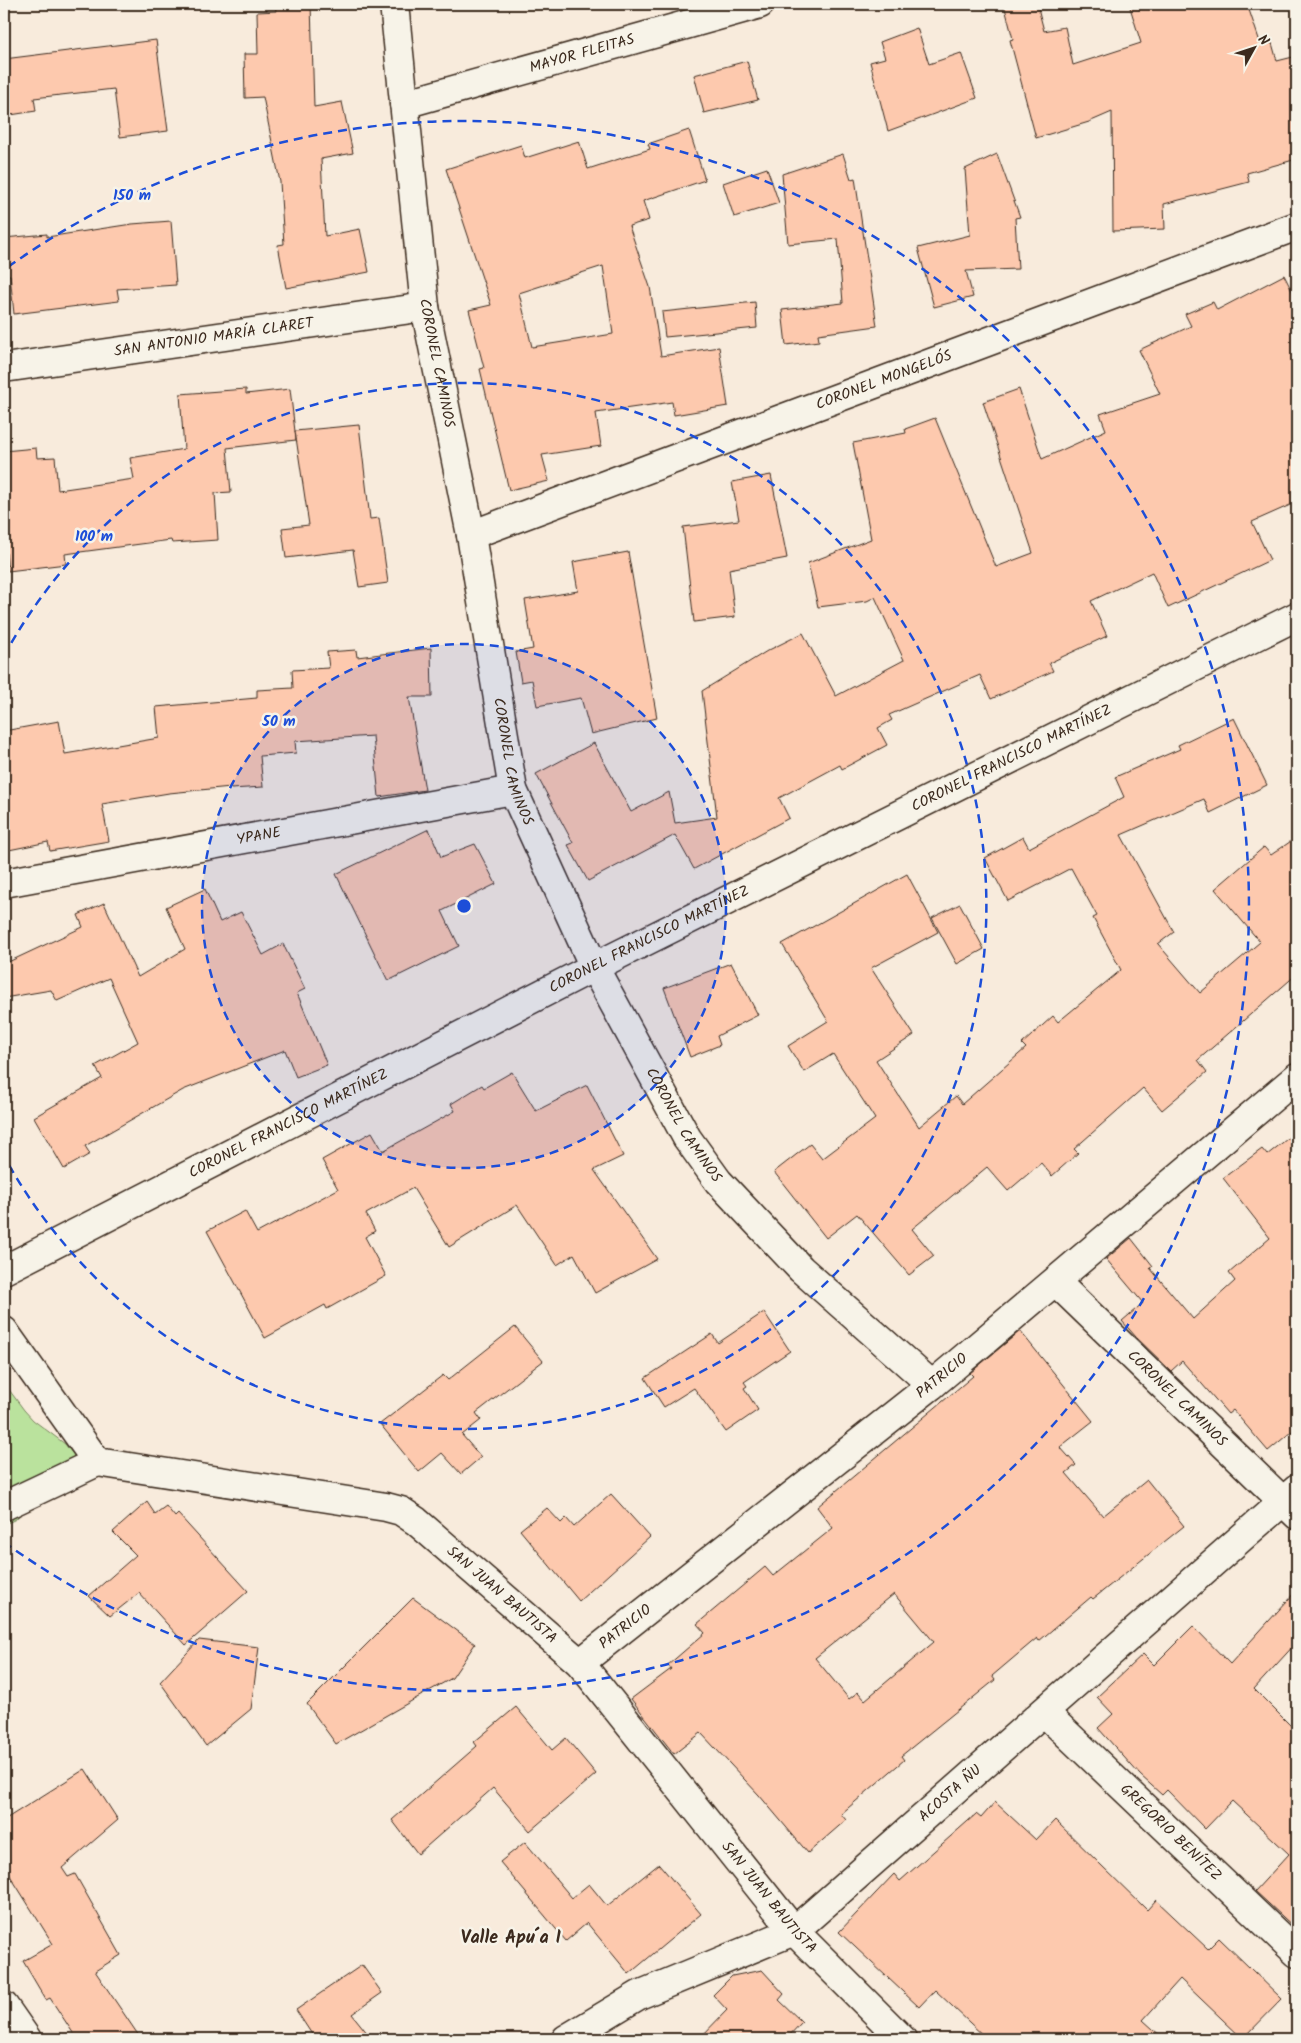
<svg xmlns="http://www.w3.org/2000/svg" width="1301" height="2043" font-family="Kalam,sans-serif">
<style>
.green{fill:#bae29d;stroke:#7a865e}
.building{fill:#fdc9ae;stroke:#3b2a1e;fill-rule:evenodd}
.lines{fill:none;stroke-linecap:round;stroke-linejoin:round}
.minor-casing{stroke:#3b2a1e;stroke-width:31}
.minor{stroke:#f7f3e8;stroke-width:28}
.ring{fill:none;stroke:#1d4ed8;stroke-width:2.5;stroke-dasharray:9 6}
.labels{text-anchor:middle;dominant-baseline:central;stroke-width:5;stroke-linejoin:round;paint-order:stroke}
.street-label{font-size:15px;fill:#3b2a1e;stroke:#f7f3e8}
.quarter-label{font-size:18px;font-weight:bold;fill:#3b2a1e;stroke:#f7f3e8}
.centre{fill:#1d4ed8;stroke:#f7f3e8;stroke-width:2.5}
.ring-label{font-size:15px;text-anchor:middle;font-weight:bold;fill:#1d4ed8;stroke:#f7f3e8;stroke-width:5;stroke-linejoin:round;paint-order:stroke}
</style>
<rect width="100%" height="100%" fill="#f8ebdc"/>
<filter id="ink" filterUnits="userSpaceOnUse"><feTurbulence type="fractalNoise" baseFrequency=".02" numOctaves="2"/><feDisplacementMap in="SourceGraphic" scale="10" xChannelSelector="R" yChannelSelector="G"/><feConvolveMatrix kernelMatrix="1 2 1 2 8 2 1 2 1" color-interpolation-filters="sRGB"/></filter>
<g filter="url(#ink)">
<path class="green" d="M4 1383 24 1410 33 1420 65 1444 80 1463 79 1483C66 1495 46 1494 32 1503 20 1511 21 1521 4 1523Z"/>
<g class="building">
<polygon points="275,4 311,4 314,107 342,102 353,153 321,159 325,236 360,229 369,272 286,288 278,245 284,244 280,182 263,97 245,98 244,54 258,54 257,12 276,11"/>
<polygon points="1004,4 1037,4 1044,31 1065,27 1073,65 1141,43 1129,4 1247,4 1261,45 1272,43 1277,61 1297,56 1297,159 1247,173 1249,182 1164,204 1165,229 1113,231 1112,112 1089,122 1036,138 1010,40 1013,39"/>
<polygon points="917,28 929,64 961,53 977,98 888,131 870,62 885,58 880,42"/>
<polygon points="156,40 168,131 120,137 114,89 34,98 36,111 4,116 4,59"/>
<polygon points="747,61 758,100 704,113 694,75"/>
<path d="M689 130 705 180 643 201 649 220 629 226 650 287 661 356 719 347 728 406 674 415 672 402 596 413 601 446 542 455 549 481 509 490 480 369 484 368 469 310 491 305 446 169 521 145 525 158 579 141 588 169 650 149 648 144ZM603 266 613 334 532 347 519 293Z"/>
<polygon points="843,154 851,179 855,178 877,326 818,334 819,341 786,345 782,310 843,303 838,239 788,244 782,174"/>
<polygon points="997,154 1020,217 1015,218 1018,269 966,271 973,297 934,307 918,248 970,235 965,169"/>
<polygon points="767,168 779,203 734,217 723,183"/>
<polygon points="171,221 176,285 117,289 119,301 14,314 10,275 4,275 4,238 47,234 47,237 132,224"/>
<polygon points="1284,275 1297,301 1297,502 1252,522 1270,560 1168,608 1152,572 1091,601 1107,636 1049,663 1053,671 991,699 980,675 889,715 892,720 878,728 887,745 842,769 840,765 779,798 789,818 694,869 675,835 588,881 568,845 573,843 536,774 594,743 631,812 669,792 675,823 717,817 702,691 767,651 803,633 836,696 904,660 875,597 867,601 818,607 808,563 871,539 853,443 906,433 905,429 935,418 996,567 1033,553 983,402 1019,389 1042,459 1106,430 1100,414 1160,394 1139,350 1191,326 1185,314 1213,302 1217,310"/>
<polygon points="755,302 757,328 665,337 662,312"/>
<polygon points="246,389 246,394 290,389 296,440 227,448 231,492 215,493 218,540 172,543 171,540 65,554 66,564 8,571 4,532 4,451 36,448 37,458 55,457 58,490 134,479 130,458 184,449 180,394"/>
<polygon points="359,425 370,519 379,518 388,583 359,587 353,550 286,558 282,528 309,525 295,431"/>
<polygon points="771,475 787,558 729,569 735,617 694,622 683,527 739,520 732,482"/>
<polygon points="628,552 657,718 591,734 581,698 537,706 532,680 521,682 516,652 533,649 525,600 578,591 573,562"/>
<polygon points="431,648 432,697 409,697 425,790 379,797 373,736 295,741 296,753 260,756 263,787 231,789 231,787 169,793 102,804 109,841 50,851 48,842 4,851 4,731 59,721 65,754 159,738 156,707 257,698 257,690 293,688 292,670 329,668 327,652 356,650 357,657"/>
<polygon points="1234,718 1267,785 1210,813 1204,799 1121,835 1174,932 1158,944 1200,993 1260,942 1215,889 1264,847 1271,855 1297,837 1297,974 1198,1060 1207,1072 1162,1110 1143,1088 1074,1149 1078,1153 1052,1176 1041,1163 1008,1191 987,1167 912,1229 934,1256 909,1275 857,1214 826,1238 774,1172 810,1144 822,1159 875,1119 833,1054 804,1072 788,1046 828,1021 782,944 907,874 938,932 871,968 914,1035 876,1060 919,1127 956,1096 962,1104 1026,1048 1022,1044 1053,1016 1058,1022 1121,970 1093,918 1097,916 1071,868 1008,901 985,858 1023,837 1029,848 1124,797 1115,777 1180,749 1178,745"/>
<polygon points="429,829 441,857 475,844 496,884 442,911 459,946 388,981 336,874"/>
<polygon points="205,889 220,922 241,912 263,955 283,944 305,989 297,993 327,1065 296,1077 285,1050 183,1090 85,1146 90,1154 64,1169 34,1117 102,1078 95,1066 138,1042 109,978 57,1001 51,990 4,998 4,964 83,927 78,915 104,903 138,977 185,949 166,907"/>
<polygon points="960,904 984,949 957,964 932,918"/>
<polygon points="731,963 758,1015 717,1036 720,1045 690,1057 664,988"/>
<polygon points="512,1072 536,1111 587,1085 623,1156 594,1170 657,1259 595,1293 574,1254 557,1265 517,1205 449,1247 413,1188 366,1214 375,1231 365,1237 386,1276 327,1309 325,1305 265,1338 207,1231 245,1211 257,1233 338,1189 322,1160 372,1132 383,1151 455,1111 451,1104 482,1085 484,1088"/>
<polygon points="1297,1131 1297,1427 1268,1451 1233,1410 1228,1414 1182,1361 1171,1371 1136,1337 1122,1321 1143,1303 1106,1259 1131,1238 1153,1266 1150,1268 1193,1319 1235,1281 1229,1273 1270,1238 1223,1178 1262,1149 1267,1155"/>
<polygon points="764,1312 790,1351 744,1382 747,1386 744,1388 758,1410 726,1432 694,1388 664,1407 645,1378 712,1334 718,1343"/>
<polygon points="515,1327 543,1361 476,1413 481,1420 462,1435 481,1457 461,1474 442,1453 419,1472 380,1424 443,1375 448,1380"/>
<path d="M1020 1331 1093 1421 1060 1447 1076 1465 1066 1473 1103 1516 1147 1480 1184 1526 1093 1599 1091 1597 1039 1641 1037 1638 992 1676 995 1680 901 1756 904 1760 841 1814 846 1820 808 1853 759 1795 701 1733 674 1754 631 1699 671 1669 668 1665 705 1633 697 1624 765 1567 773 1576 833 1528 817 1507 973 1376 970 1373ZM894 1594 934 1642 865 1700 858 1692 849 1699 815 1658Z"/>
<polygon points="611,1494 650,1537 579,1601 520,1530 547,1508 561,1523 566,1518 574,1527"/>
<polygon points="147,1502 155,1514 166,1506 175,1517 178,1514 248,1591 186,1645 139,1593 110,1616 89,1596 136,1555 113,1532"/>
<polygon points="1297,1590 1297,1642 1254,1689 1297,1732 1297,1930 1255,1891 1289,1854 1232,1801 1205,1829 1167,1790 1162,1795 1140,1775 1098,1728 1113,1714 1097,1697 1143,1654 1154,1665 1193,1626 1230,1664"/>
<polygon points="413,1598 475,1644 452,1678 336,1744 307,1704"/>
<polygon points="199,1640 259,1647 251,1709 206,1746 160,1682"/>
<polygon points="516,1707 552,1750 566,1738 596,1774 530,1831 493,1788 418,1854 392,1820 477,1746 474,1742"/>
<polygon points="85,1769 118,1820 62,1868 68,1877 75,1874 121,1955 95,1971 141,2039 77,2039 50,1998 46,2000 23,1961 53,1944 4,1866 4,1820"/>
<polygon points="995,1802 1036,1840 1055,1820 1147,1910 1156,1900 1208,1949 1219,1938 1282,1999 1243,2039 1180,1979 1143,2020 1164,2039 987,2039 935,1990 919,2007 839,1932 894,1874 900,1881 976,1814 981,1818"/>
<polygon points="525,1842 572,1898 589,1884 607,1906 659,1864 701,1914 629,1974 587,1923 566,1941 500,1862"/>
<polygon points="362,1965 382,1993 352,2014 372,2039 315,2039 296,2010"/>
<polygon points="762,1970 784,1994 779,2000 802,2022 786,2039 699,2039 727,2010 713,1995 732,1976"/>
</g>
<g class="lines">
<g class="minor-casing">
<g id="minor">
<path id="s1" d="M394 4 425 307 471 535 513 790 594 967 687 1138 718 1181 801 1269 932 1385"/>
<path id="s2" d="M404 104 760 4"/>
<path id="s3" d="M4 368 425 307"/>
<path id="s4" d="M471 535 1297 226"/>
<path id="s5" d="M4 883 513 790"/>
<path id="s6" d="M4 1270 594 967 1297 616"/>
<path id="s7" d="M1056 1282 1297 1515"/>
<path id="s8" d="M4 1331 97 1462 386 1507 401 1511 416 1521 580 1663 794 1931 902 2039"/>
<polyline points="4,1506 97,1462"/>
<path id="s9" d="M580 1663 932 1385 1297 1077"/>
<path id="s10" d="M1044 1712 1297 1953"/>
<polyline points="4,2006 27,2039"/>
<path id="s11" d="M566 2039 639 1995 794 1931 1297 1489"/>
</g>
</g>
<use href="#minor" class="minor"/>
</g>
</g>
<circle cx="464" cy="906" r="262" fill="#1d4ed8" fill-opacity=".12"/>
<g class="ring">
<circle cx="464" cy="906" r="262"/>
<path d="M4 656A523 523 0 1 1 4 1156"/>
<path d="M8 267A785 785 0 1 1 8 1545"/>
</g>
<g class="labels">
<g class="street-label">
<text stroke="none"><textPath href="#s2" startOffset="185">MAYOR FLEITAS</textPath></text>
<text stroke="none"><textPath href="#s3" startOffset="212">SAN ANTONIO MARÍA CLARET</textPath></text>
<text stroke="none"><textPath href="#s1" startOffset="362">CORONEL CAMINOS</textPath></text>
<text stroke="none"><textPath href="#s4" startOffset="441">CORONEL MONGELÓS</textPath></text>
<text stroke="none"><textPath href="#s6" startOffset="1130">CORONEL FRANCISCO MARTÍNEZ</textPath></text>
<text stroke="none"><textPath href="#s1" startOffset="768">CORONEL CAMINOS</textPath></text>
<text stroke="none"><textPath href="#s5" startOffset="259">YPANE</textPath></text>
<text stroke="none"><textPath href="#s6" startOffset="725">CORONEL FRANCISCO MARTÍNEZ</textPath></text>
<text stroke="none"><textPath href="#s6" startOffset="320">CORONEL FRANCISCO MARTÍNEZ</textPath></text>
<text stroke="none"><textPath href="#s1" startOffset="1172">CORONEL CAMINOS</textPath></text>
<text stroke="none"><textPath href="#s9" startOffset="462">PATRICIO</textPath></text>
<text stroke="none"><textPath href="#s7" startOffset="168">CORONEL CAMINOS</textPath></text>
<text stroke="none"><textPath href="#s8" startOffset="600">SAN JUAN BAUTISTA</textPath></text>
<text stroke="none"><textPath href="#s9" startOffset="58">PATRICIO</textPath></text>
<text stroke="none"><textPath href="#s11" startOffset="461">ACOSTA ÑU</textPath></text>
<text stroke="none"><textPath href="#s10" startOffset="175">GREGORIO BENÍTEZ</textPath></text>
<text stroke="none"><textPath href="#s8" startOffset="1005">SAN JUAN BAUTISTA</textPath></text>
</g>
<g class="quarter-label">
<text x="511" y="1938">Valle Apu´a I</text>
</g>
</g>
<circle cx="464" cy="906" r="8" class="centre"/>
<g class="ring-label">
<text x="132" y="200">150 m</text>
<text x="94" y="541">100 m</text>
<text x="279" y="726">50 m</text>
</g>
<rect width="1301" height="2043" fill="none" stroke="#f7f3e8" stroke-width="20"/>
<rect x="10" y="10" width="1281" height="2023" fill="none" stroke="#3b2a1e" stroke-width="2" filter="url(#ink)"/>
<g transform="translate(1254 48) rotate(50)" stroke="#f7f3e8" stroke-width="4" paint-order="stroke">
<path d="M0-4L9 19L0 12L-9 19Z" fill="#3b2a1e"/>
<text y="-8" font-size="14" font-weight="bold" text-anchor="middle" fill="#3b2a1e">N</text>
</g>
</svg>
